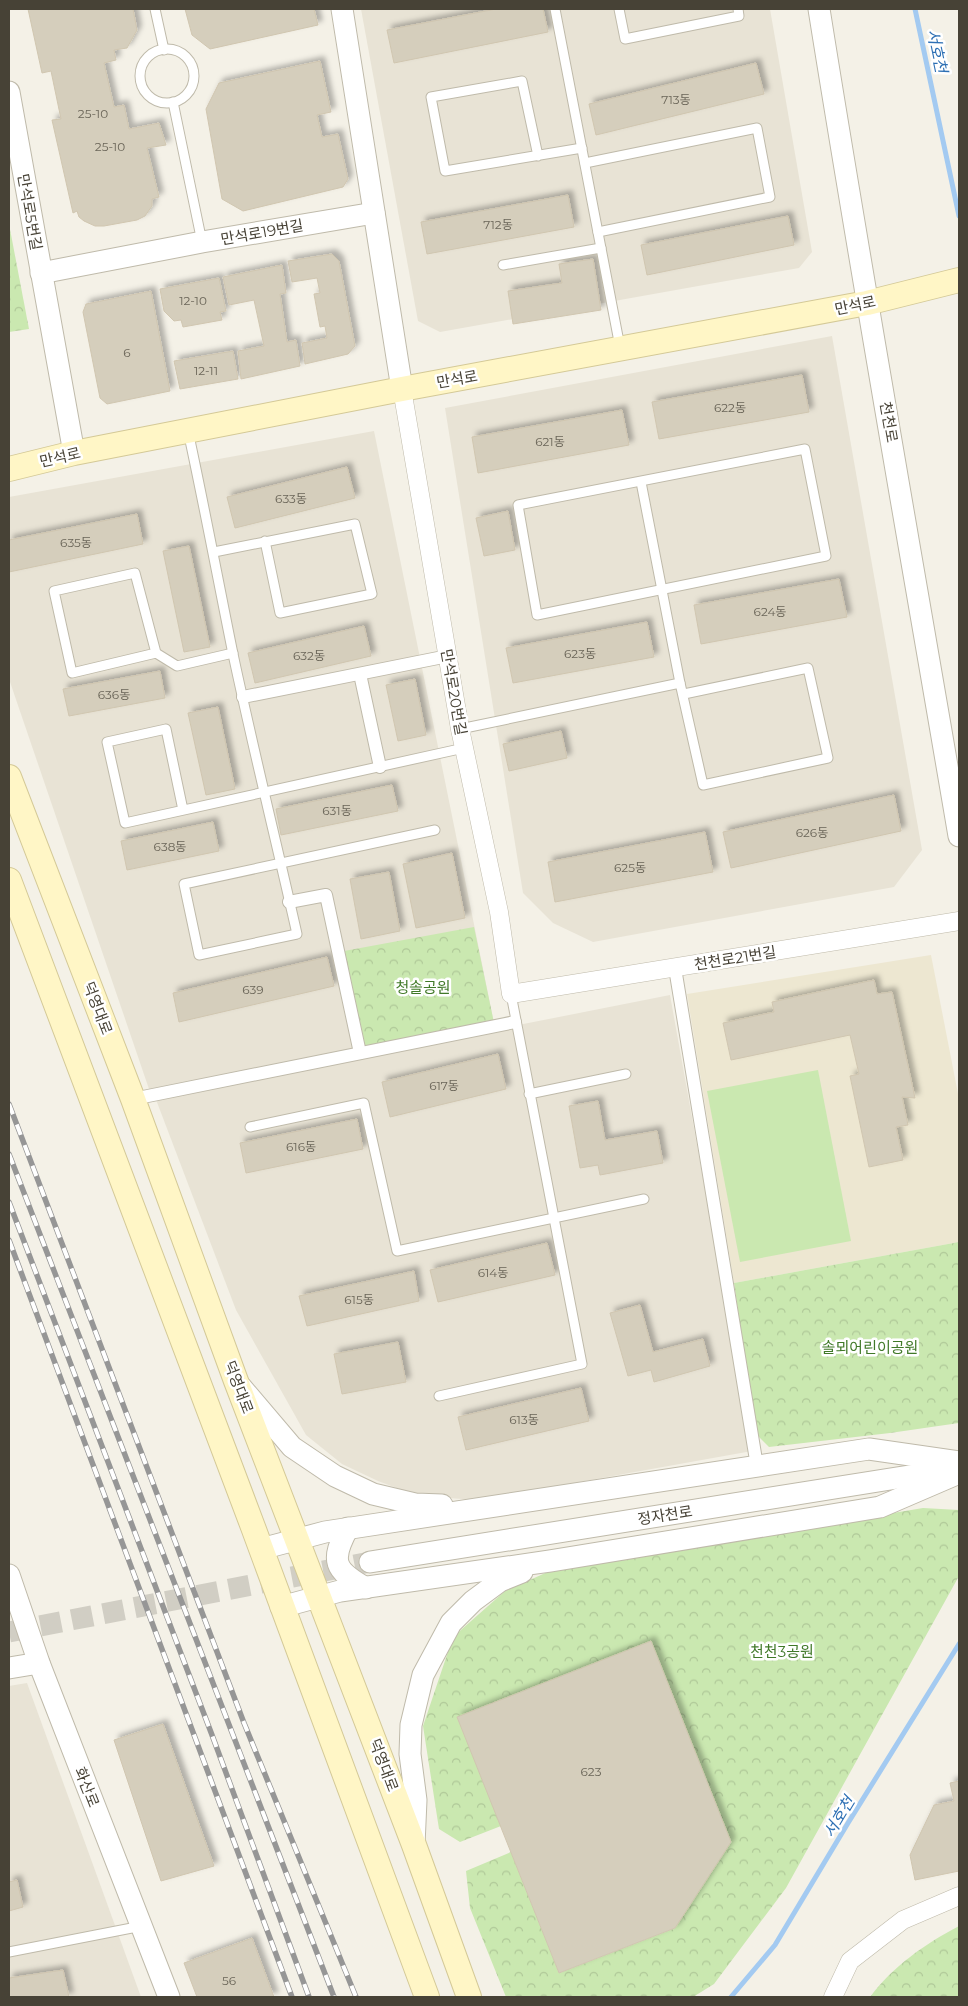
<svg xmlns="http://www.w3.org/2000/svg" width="968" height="2006" font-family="Montserrat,'Noto Sans KR',sans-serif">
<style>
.residential{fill:#e8e3d5}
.education{fill:#ede7d1}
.grass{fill:#cae8b0}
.forest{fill:url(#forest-crowns)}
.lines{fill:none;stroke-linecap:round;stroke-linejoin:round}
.stream{stroke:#a3caf1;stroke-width:5}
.building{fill:#d5cebc;stroke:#d0c6b0;filter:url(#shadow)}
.tertiary-tunnel{stroke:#d1cec4;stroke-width:21;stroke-dasharray:21 11;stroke-linecap:butt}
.service-casing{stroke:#bfbaaa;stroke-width:11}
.pedestrian-casing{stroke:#bfbaaa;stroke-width:14}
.minor-casing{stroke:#bfbaaa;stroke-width:19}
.tertiary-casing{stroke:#bfbaaa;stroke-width:23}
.secondary-casing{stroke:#d4c997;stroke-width:26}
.service{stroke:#fff;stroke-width:9}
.pedestrian{stroke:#fff;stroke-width:12}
.minor{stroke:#fff;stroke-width:18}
.tertiary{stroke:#fff;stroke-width:21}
.secondary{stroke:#fff6c6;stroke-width:24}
.rail-casing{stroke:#969696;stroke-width:5.5}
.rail{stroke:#fff;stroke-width:4;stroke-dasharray:11;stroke-linecap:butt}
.labels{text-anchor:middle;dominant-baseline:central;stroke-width:5;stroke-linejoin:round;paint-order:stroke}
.number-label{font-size:12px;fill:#6a6558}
.street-label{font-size:15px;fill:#474236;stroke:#fff}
.park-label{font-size:15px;fill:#407928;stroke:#fff}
.water-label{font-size:16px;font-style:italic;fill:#2e70b4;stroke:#fff}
</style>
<defs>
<pattern id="forest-crowns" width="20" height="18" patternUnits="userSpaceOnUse" patternTransform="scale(1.25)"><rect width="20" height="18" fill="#cae8b0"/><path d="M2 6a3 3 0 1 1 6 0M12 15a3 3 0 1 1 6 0" fill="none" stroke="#afc898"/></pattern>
<filter id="shadow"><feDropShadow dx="4.5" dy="-4.5" stdDeviation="2.5" flood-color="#0004"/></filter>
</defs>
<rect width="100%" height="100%" fill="#f4f1e7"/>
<g class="residential">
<polygon points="361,9 770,9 812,252 799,268 440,332 418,321"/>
<polygon points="832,336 922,850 894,887 593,942 553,923 523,893 445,408"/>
<polygon points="374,431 494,1023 149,1089 9,679 9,497"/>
<polygon points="670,995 752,1451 478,1500 418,1496 378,1481 342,1464 306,1435 236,1310 155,1097"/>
<polygon points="27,1683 141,1997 9,1997 9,1686"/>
</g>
<polygon class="education" points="931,955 959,1099 959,1242 734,1283 687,994"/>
<polygon class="grass" points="818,1070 851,1241 740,1262 707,1091"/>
<g class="forest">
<polygon points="9,224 29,329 9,332"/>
<polygon points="474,927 494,1023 361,1049 344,951"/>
<polygon points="959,1242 959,1423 890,1433 769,1447 756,1434 734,1283"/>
<polygon points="923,1508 959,1510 959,1576 786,1888 714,1984 693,1997 506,1997 470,1908 466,1871 511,1852 559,1973 675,1928 501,1826 460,1842 439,1829 423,1726 453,1637 505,1591 552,1570"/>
<path d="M959 1926V1997H870C893 1966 925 1944 959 1926Z"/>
</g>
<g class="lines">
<g class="stream">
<polyline points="915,9 959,216"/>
<polyline points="731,1997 775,1945 848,1823 959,1644"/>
</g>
</g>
<g class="building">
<polygon points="28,9 133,9 137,30 127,48 114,50 116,60 104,63 114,107 124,105 129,129 159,123 166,145 147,148 159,197 152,199 152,206 145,216 137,220 104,226 95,226 84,221 79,217 77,211 73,213 52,120 61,119 51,71 42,73"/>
<polygon points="185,9 314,9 318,25 210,49 192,35"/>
<polygon points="496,9 543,9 548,32 394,63 387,30"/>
<polygon points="320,61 331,112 317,115 322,137 338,134 348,179 343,187 243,211 222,199 206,109 219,83"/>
<polygon points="756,63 764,94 596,135 589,104"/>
<polygon points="568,195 574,227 427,254 421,222"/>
<polygon points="788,216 794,245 647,275 641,245"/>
<polygon points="332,254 339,261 355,346 348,354 305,364 302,343 327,338 325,326 320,327 314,294 320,293 317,278 292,282 288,261"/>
<polygon points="593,259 601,310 513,324 508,291 562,283 559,264"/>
<polygon points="282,265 286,293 280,294 287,342 296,340 300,366 241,379 238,351 264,346 254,300 229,305 223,277"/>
<polygon points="219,278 226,311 220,312 222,320 183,327 181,320 174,321 164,311 160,289"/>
<polygon points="151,291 170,391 107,404 100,398 83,312 86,304"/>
<polygon points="233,351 238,379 180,389 174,361"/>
<polygon points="802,375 809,412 659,439 652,402"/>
<polygon points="622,410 629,445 478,473 472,437"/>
<polygon points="347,467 355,498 235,528 227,497"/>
<polygon points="508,511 515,550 484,556 476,518"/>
<polygon points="137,514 143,544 9,572 9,540"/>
<polygon points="189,546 210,647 184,652 163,551"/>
<polygon points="839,579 847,617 701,644 694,605"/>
<polygon points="647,622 654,657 513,683 506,648"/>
<polygon points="364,626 371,656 255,683 248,653"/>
<polygon points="160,671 165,698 69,716 63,689"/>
<polygon points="415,679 426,735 398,741 386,685"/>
<polygon points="218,707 235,789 206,795 188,713"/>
<polygon points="561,731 567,758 509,771 503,744"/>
<polygon points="392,785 398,811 281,835 276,809"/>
<polygon points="894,795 901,831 731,868 723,832"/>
<polygon points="213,822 219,851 127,870 121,841"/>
<polygon points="705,832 713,872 555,902 548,862"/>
<polygon points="452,853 465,918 416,928 403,864"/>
<polygon points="389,872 400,931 361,939 350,879"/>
<polygon points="327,957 334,986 179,1022 173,993"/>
<polygon points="874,980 877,994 892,992 915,1098 902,1097 908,1125 896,1127 903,1160 869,1167 850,1076 859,1074 850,1035 731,1060 723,1023 774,1012 772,1002"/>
<polygon points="498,1054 506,1089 390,1117 382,1082"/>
<polygon points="598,1101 605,1140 657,1131 663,1163 600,1175 598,1165 580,1168 569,1106"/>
<polygon points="357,1119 363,1149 246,1173 240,1143"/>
<polygon points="547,1243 555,1275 438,1302 430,1270"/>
<polygon points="414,1271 419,1301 307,1326 299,1296"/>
<polygon points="640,1305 653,1352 703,1339 710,1366 654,1382 651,1370 628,1376 610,1313"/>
<polygon points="398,1342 406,1382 342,1394 334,1354"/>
<polygon points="581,1388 589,1421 466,1450 458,1417"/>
<polygon points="651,1641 731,1842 675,1928 559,1973 457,1717"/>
<polygon points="163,1724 214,1866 161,1881 114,1740"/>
<polygon points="959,1781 959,1871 915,1880 910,1855 934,1805 954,1801 950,1783"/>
<polygon points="17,1880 23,1907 9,1911 9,1882"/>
<polygon points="252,1938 274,1997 197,1997 184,1963"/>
<polygon points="63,1970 69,1997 9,1997 9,1978"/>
</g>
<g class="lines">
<polyline class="tertiary-tunnel" points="9,1632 370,1562"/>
<g class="service-casing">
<g id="service">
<polyline points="155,9 164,50"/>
<polyline points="555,9 620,347"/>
<polyline points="619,9 625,39 739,16 738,9"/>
<circle cx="167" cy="76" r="27"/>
<polyline points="173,102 202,242"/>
<polyline points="538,156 522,81 431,97 445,171 582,148"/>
<polyline points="585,163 757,128 770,197 598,232"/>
<polyline points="503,265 601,248"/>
<path d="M188 431C204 505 218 580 233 654 253 748 276 841 297 934L199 955 184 884 435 830"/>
<polygon points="805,449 826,556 537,615 518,505"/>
<polyline points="641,482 680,683"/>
<polyline points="214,552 355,524 372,594 280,613 265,541"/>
<polyline points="156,653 135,573 54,591 72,673 156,653 177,666 233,653"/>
<polyline points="460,729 680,683 703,785 828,758 808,668 684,694"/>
<polyline points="183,810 166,729 107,742 125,823 464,748"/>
<polyline points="529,1094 626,1074"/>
<polyline points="250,1127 364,1103 397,1251 644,1199"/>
<polyline points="439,1396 582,1364 511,994"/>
<polyline points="9,1952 142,1926"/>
</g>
</g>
<g class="pedestrian-casing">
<g id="pedestrian">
<polyline points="360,674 380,767"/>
<polyline points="243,697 448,656"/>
<polyline points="289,902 326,895 360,1053"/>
<polyline points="675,968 757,1466"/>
<polyline points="133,1099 515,1022"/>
</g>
</g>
<g class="minor-casing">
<g id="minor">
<polyline points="402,389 460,729 499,912 511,994 959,921"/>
<polyline points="833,1997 850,1961 903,1920 959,1896"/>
</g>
</g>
<g class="tertiary-casing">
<g id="tertiary">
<polyline points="342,9 402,389"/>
<path d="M819 9C863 285 912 560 959 836"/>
<polyline points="9,92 74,453"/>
<polyline points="41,273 202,242 374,213"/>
<polyline points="241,1387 292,1447 335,1476 373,1494 415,1504 442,1505"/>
<path d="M348 1528C330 1561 334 1570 366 1588"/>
<polyline points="261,1549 325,1532 869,1449 959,1462"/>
<polyline points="370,1562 947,1470"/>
<polyline points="9,1575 39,1663 169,1997"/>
<polyline points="281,1607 340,1591 550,1561 880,1507 959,1473"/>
<polyline points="9,1668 39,1663"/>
<polyline points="414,1845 416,1800 410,1754 411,1725 423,1675 451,1623 473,1601 500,1581 522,1572"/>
</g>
</g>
<g class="secondary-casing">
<g id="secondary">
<polyline points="9,469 74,453 402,389 867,303 959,280"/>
<polyline points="9,777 133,1099 236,1381 414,1845 469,1997"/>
<polyline points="9,880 253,1527 427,1997"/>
</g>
</g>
<use href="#service" class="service"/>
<use href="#pedestrian" class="pedestrian"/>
<use href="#minor" class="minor"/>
<use href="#tertiary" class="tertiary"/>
<use href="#secondary" class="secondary"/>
<g class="rail-casing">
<g id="rail">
<polyline points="9,1104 244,1723 356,1997"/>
<polyline points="9,1154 334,1997"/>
<polyline points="9,1202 212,1735 309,1997"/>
<polyline points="9,1240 292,1997"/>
</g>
</g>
<use href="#rail" class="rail"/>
</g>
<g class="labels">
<g class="number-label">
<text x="676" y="99">713동</text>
<text x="93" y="113">25-10</text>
<text x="110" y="146">25-10</text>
<text x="498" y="224">712동</text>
<text x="193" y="300">12-10</text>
<text x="127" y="352">6</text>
<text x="206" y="370">12-11</text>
<text x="730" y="407">622동</text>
<text x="550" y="441">621동</text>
<text x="291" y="498">633동</text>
<text x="76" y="542">635동</text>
<text x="770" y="611">624동</text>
<text x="580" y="653">623동</text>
<text x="309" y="655">632동</text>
<text x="114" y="694">636동</text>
<text x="337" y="810">631동</text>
<text x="812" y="832">626동</text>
<text x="170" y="846">638동</text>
<text x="630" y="867">625동</text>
<text x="253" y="989">639</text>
<text x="444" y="1085">617동</text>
<text x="301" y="1146">616동</text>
<text x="493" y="1272">614동</text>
<text x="359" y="1299">615동</text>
<text x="524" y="1419">613동</text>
<text x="591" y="1771">623</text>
<text x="229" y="1980">56</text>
</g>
<g class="street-label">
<text transform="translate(30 212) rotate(80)">만석로5번길</text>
<text transform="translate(262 232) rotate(-10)">만석로19번길</text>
<text transform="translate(855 305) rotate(-12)">만석로</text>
<text transform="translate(457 379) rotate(-10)">만석로</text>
<text transform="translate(889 422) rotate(80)">천천로</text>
<text transform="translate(60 457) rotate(-13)">만석로</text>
<text transform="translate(454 692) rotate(80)">만석로20번길</text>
<text transform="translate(735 958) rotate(-9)">천천로21번길</text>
<text transform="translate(98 1008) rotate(69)">덕영대로</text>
<text transform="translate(239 1387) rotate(69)">덕영대로</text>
<text transform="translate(665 1515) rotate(-9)">정자천로</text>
<text transform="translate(384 1765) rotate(69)">덕영대로</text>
<text transform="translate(87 1787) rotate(68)">화산로</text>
</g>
<g class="park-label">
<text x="423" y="987">청솔공원</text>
<text x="870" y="1347">솔뫼어린이공원</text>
<text x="782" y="1651">천천3공원</text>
</g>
<g class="water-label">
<text transform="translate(937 51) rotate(78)">서호천</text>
<text transform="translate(839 1817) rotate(-59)">서호천</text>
</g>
</g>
<rect width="968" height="2006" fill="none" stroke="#474236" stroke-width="20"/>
</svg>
